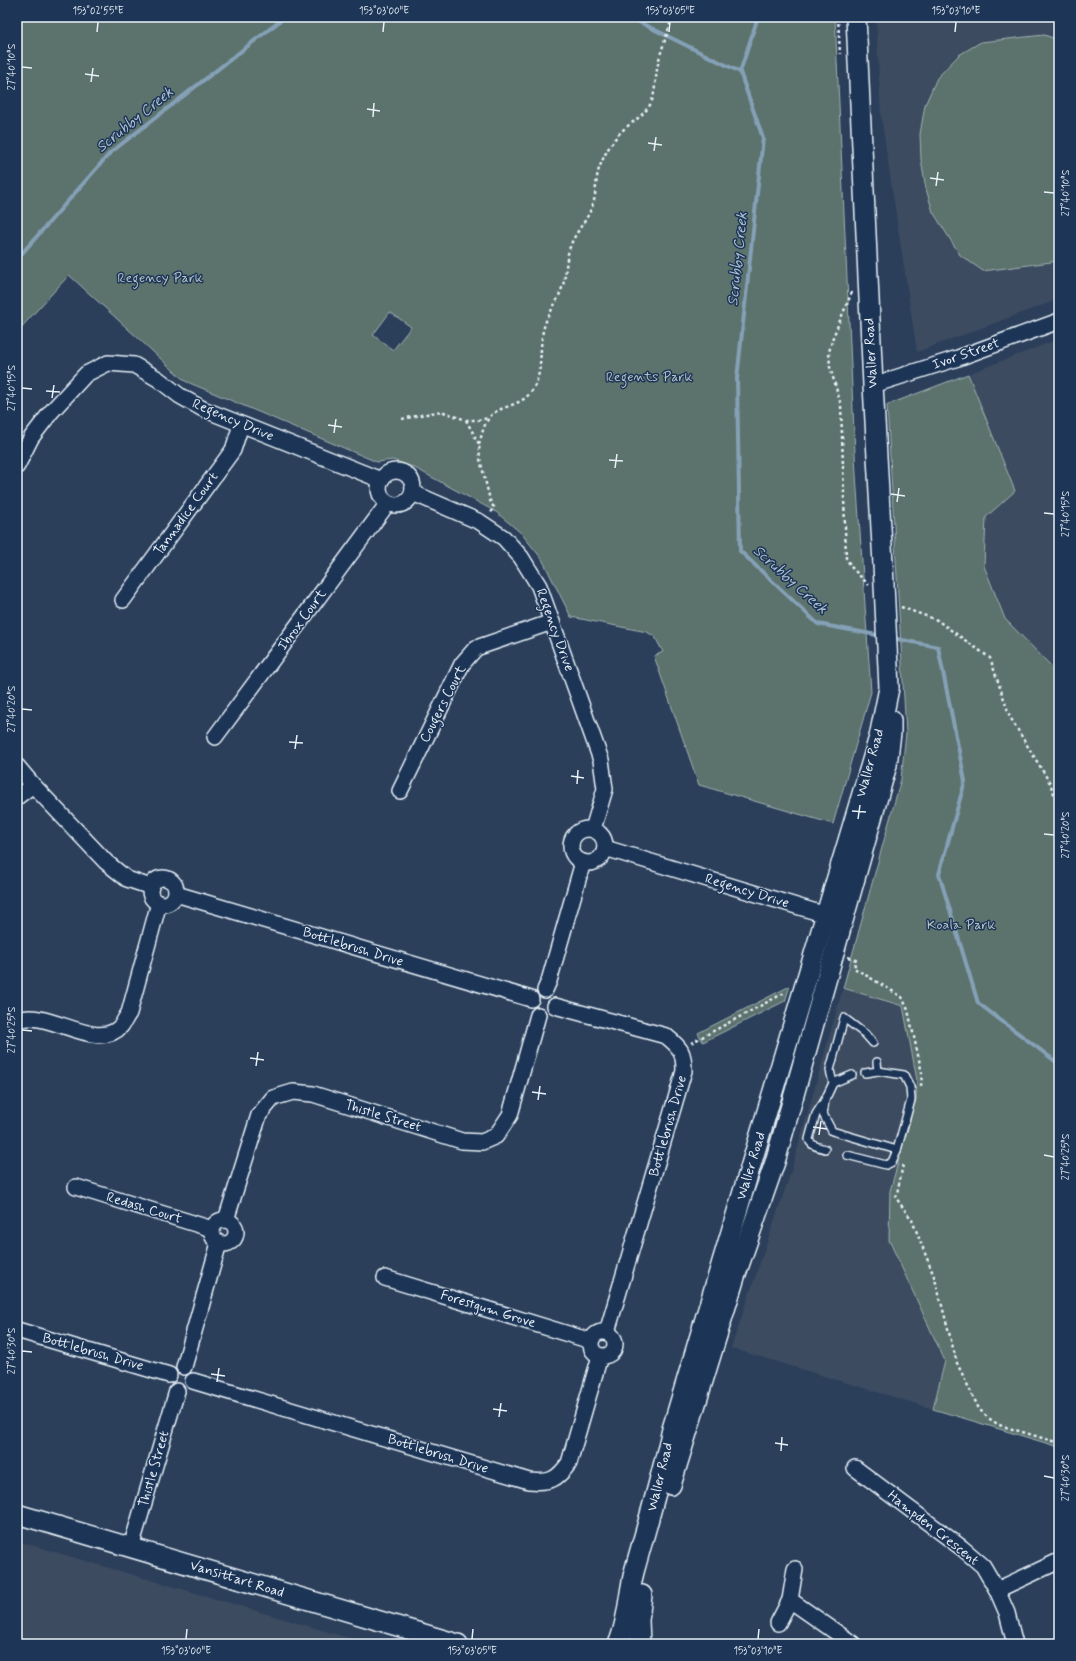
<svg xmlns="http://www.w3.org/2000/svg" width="1076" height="1661" font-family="Mynerve,sans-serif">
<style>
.built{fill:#3c4b60}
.green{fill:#5c726d;stroke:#a2b2b2;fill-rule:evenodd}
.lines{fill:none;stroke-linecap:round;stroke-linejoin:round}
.stream{stroke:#85a1b7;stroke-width:4}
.service-casing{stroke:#e8f1f8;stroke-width:10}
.minor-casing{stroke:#e8f1f8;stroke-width:18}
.tertiary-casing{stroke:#e8f1f8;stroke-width:22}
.path{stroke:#e8f1f8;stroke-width:2.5;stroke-dasharray:3 3;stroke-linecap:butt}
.service{stroke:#1d3557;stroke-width:7}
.minor{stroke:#1d3557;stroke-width:15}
.tertiary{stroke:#1d3557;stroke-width:19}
.tertiary-bridge-casing{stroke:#e8f1f8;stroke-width:22;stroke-linecap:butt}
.tertiary-bridge{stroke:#1d3557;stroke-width:19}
.ticks{fill:none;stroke:#e8f1f8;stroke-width:1.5}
.labels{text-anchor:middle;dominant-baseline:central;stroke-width:3;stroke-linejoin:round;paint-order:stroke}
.park-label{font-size:14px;fill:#b7c5c7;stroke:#1d3557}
.street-label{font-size:14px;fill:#e8f1f8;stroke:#1d3557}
.water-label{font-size:15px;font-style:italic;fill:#aec2d2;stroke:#1d3557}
.neatline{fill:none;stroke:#e8f1f8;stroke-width:1.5}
.ticks-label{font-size:10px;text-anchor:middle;fill:#e8f1f8}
</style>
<rect width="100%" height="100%" fill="#2b3f5b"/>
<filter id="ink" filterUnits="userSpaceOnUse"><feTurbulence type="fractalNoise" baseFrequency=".025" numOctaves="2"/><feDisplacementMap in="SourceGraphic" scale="8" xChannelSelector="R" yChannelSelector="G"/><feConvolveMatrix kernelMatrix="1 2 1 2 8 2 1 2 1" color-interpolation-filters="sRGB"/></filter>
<g filter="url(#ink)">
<g class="built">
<polygon points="876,17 1059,17 1059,299 917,352 881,116"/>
<polygon points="1059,339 1059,674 1005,619 984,566 986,517 968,374"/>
<polygon points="843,988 903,1006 917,1081 916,1099 890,1191 889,1240 945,1361 933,1409 731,1348 791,1172"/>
<polygon points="17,1541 233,1604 369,1644 17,1644"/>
</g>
<g class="green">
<path d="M17 17H835L856 475 871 692 833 824 699 785 654 656 663 652 655 637 647 632 571 617 542 559 521 533 496 512 413 467 393 460 377 462 185 381 69 275 17 332ZM390 312 411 327 393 350 373 335Z"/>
<polygon points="1044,35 1059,40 1059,261 983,271 960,255 933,212 926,189 921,160 920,134 925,105 937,78 959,55 981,42"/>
<polygon points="968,374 1015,491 986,517 984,566 1005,619 1059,674 1059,1447 933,1409 945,1361 889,1240 890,1191 916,1099 917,1080 903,1006 843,988 901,779 906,733 887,405"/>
<polygon points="790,986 785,1001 703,1042 698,1033"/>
</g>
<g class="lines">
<g class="stream">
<polyline points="629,17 740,72 763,138 737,379 740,551 818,624 882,636"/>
<polyline points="740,72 758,17"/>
<polyline points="17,259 110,153 285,17"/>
<polyline points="892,638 938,647 965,781 939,874 978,1003 1059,1064"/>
</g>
<g class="service-casing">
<g id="service">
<polyline points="865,1073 878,1071 877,1062"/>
<polyline points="833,1083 830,1070 844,1018 865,1034 873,1043"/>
<polyline points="825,1100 823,1114 832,1131 897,1150 911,1100 910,1087 904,1075 878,1071"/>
<path d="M825 1149C819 1147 810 1146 809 1139L816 1114 825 1100 833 1083 852 1075"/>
<polyline points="847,1155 886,1165 892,1162 897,1150"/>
</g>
</g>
<g class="minor-casing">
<g id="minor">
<polyline points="873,385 958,358 1059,321"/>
<polyline points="17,466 31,438 51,412 86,374 108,363 134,365 158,379 180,396 203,409 381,480"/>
<circle cx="396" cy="488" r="17"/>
<polyline points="413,493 480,522 504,538 521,557 539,586 601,760 605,789 593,829"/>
<polyline points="123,600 233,450 241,425"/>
<polyline points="215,737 388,503"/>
<polyline points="17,766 33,785 106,862 127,879 151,887"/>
<polyline points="400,791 462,664 476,648 552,622"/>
<polyline points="17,797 33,785"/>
<circle cx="588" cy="846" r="17"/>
<polyline points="605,848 836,918"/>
<circle cx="163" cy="891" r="13"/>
<polyline points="176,894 531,999"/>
<polyline points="545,990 549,981 583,862"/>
<path d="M555 1006 666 1036C681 1048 684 1052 684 1071L607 1332"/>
<path d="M17 1020C48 1008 97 1053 121 1026 124 1022 126 1017 129 1013L159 903"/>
<polyline points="76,1187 212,1229"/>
<polyline points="226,1220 259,1115 273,1098 293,1092 313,1094 462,1141 482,1142 496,1136 510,1115 538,1015"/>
<circle cx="224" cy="1232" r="12"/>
<polyline points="385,1278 591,1341"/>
<polyline points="17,1330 169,1375"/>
<circle cx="603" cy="1344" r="12"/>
<polyline points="184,1367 219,1243"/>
<path d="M193 1381 529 1481C550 1483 557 1480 569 1463L600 1356"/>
<polyline points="855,1468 962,1548 983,1566 997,1590 1007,1613 1015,1644"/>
<polyline points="131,1547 177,1391"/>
<polyline points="997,1590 1059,1561"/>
<polyline points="790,1600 853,1644"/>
<polyline points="778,1623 790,1600 795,1569"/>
</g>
</g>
<g class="tertiary-casing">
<g id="tertiary">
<polyline points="856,17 873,385 883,564"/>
<polyline points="671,1485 735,1277 775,1162 887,765 891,733 891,720"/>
<polyline points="17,1514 458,1644"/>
<path d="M618 1644C628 1622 628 1596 634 1572 647 1525 661 1478 672 1429L879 737 889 688"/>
<polyline points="640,1644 639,1620 642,1595"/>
</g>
</g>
<g class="path">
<polyline points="838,17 840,54"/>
<polyline points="852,292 833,337 829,352 830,367 841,405 846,558 852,568 869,585"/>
<polyline points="402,419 441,411 466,420 478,420 489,418"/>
<polyline points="466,420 479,444 480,459 491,504 494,507 491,513"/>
<path d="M479 444C482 435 483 426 489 418 497 405 522 408 533 389 545 369 537 343 546 321 551 310 558 300 562 288 567 275 565 260 570 247 575 232 588 220 593 204 597 191 595 178 600 166 605 153 613 139 623 130 632 122 643 116 650 105 656 94 655 77 658 64 661 48 669 33 671 17"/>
<polyline points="901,607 937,620 990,658 1010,717 1050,783 1059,807"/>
<polyline points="848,957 856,960 854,968 902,997 908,1010 922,1073 921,1086"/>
<polyline points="691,1043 786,992"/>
<polyline points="903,1165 896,1198 912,1220 935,1279 957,1363 979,1409 987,1417 999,1425 1059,1443"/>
</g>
<use href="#service" class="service"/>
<use href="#minor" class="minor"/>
<use href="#tertiary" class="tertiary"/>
<g class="tertiary-bridge-casing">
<polyline id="tertiary-bridge" points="883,564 889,688"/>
</g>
<use href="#tertiary-bridge" class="tertiary-bridge"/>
</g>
</g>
<path class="ticks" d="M97 32 98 22M383 32 384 22M669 32 670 22M955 32 956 22M22 67 32 68M85 74 99 76M91 82 93 68M367 109 380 111M373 117 374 103M648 143 662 145M654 151 656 137M930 178 944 180M936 186 938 172M1044 192 1054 193M22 388 32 389M46 391 60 392M52 398 54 385M328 425 342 427M334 433 336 419M609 460 623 461M615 468 617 454M891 494 905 496M897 502 899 488M1044 513 1054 514M22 709 32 710M289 742 303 743M295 749 297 735M571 776 584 778M577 784 578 770M852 811 866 812M858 819 860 805M1044 834 1054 835M22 1030 32 1031M250 1058 264 1060M256 1066 258 1052M532 1092 546 1094M538 1100 540 1086M813 1127 827 1129M819 1135 821 1121M1044 1155 1054 1157M22 1351 32 1352M211 1374 225 1376M217 1382 219 1368M493 1409 507 1411M499 1417 501 1403M775 1443 788 1445M781 1451 782 1437M1044 1476 1054 1478M186 1639 187 1629M472 1639 473 1629M758 1639 759 1629"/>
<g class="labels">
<g class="park-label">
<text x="160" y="278">Regency Park</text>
<text x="649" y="377">Regents Park</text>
<text x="961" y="925">Koala Park</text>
</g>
<g class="street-label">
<text transform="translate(871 353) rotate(-93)">Waller Road</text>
<text transform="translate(966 354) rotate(-19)">Ivor Street</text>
<text transform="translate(233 420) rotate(23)">Regency Drive</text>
<text transform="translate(186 514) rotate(-54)">Tannadice Court</text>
<text transform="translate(302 620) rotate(-54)">Ibrox Court</text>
<text transform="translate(555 630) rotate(70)">Regency Drive</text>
<text transform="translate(443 704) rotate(-63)">Cougers Court</text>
<text transform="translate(870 763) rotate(-74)">Waller Road</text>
<text transform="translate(747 891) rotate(17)">Regency Drive</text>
<text transform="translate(353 947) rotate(17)">Bottlebrush Drive</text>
<text transform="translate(383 1116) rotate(17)">Thistle Street</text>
<text transform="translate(668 1126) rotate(-74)">Bottlebrush Drive</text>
<text transform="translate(751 1166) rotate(-73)">Waller Road</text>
<text transform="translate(144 1208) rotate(17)">Redash Court</text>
<text transform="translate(488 1309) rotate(17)">Forestgum Grove</text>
<text transform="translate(93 1352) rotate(16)">Bottlebrush Drive</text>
<text transform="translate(438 1454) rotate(17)">Bottlebrush Drive</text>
<text transform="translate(154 1469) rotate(-74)">Thistle Street</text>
<text transform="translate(660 1477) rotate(-76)">Waller Road</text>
<text transform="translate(933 1528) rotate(38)">Hampden Crescent</text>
<text transform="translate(237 1579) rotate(17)">Vansittart Road</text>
</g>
<g class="water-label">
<text transform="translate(135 120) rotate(-39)">Scrubby Creek</text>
<text transform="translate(738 259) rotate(-84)">Scrubby Creek</text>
<text transform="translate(790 580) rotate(42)">Scrubby Creek</text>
</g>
</g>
<rect width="1076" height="1661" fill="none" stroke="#1d3557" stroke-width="44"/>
<rect x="22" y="22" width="1032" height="1617" class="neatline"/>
<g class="ticks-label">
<text x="98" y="14">153°02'55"E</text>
<text x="384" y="14">153°03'00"E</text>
<text x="670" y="14">153°03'05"E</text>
<text x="956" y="14">153°03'10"E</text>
<text transform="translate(11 67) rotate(-90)" y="4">27°40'10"S</text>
<text transform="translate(1065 193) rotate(-90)" y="4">27°40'10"S</text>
<text transform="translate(11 388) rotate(-90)" y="4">27°40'15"S</text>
<text transform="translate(1065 514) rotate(-90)" y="4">27°40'15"S</text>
<text transform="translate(11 709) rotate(-90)" y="4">27°40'20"S</text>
<text transform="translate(1065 835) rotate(-90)" y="4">27°40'20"S</text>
<text transform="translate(11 1030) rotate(-90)" y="4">27°40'25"S</text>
<text transform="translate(1065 1157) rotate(-90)" y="4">27°40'25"S</text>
<text transform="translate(11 1351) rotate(-90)" y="4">27°40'30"S</text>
<text transform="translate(1065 1478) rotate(-90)" y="4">27°40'30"S</text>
<text x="186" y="1654">153°03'00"E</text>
<text x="472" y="1654">153°03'05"E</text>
<text x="758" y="1654">153°03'10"E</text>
</g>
</svg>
